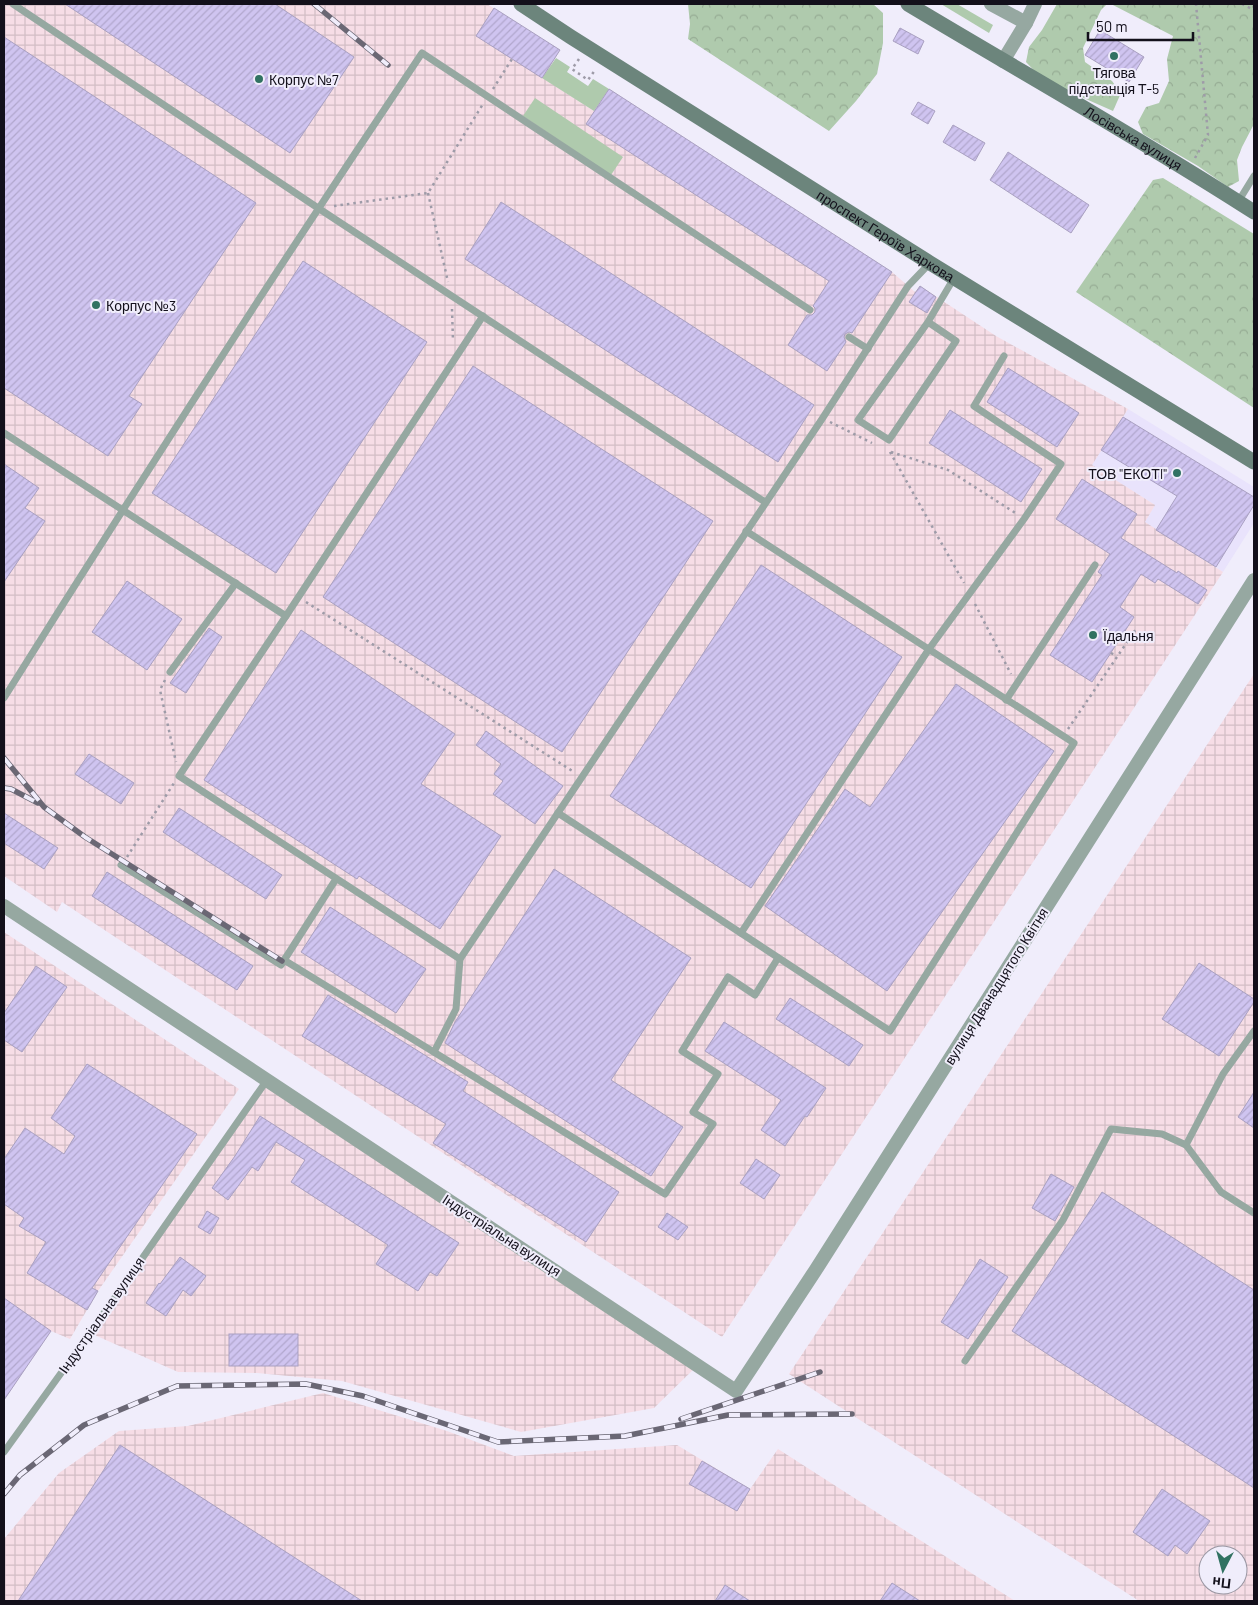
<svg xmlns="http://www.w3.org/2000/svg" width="1258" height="1605" font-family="Barlow,sans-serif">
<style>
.built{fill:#e9e3fc}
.industrial{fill:url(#industrial-grid);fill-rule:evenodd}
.green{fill:#afcaad}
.forest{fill:url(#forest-crowns)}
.building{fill:url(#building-hatch);stroke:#a9a0c1}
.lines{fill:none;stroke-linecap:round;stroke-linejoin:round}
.path{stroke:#9e9ba8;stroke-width:2.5;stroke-dasharray:2.5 4;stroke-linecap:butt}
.lane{stroke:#96a8a1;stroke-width:7}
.street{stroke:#96a8a1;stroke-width:14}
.secondary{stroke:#6c857c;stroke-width:15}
.rail-casing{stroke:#6a6774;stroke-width:5.5}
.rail{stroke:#f0edfb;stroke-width:4;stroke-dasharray:11;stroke-linecap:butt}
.poi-dot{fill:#317262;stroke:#f0edfb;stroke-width:2}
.labels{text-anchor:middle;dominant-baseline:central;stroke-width:4;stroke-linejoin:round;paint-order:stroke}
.poi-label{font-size:14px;fill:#13101b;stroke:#f0edfb;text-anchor:start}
.street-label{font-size:14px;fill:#13101b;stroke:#f0edfb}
</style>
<defs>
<pattern id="industrial-grid" width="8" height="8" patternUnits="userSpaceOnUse" patternTransform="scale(1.25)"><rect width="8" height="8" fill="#f6dde6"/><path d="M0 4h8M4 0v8" fill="none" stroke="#d2bdc5"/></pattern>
<pattern id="forest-crowns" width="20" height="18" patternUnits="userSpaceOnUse" patternTransform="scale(1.25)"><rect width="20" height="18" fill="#afcaad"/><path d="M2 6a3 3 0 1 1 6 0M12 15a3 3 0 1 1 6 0" fill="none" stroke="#96ac94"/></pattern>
<pattern id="building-hatch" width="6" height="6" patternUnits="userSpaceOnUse" patternTransform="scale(1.25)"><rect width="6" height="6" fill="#cfc4f0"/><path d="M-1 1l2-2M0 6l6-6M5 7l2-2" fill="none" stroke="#b1a7cd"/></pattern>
</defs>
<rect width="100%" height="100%" fill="#f0edfb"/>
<polygon class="built" points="1128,409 1254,487 1254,523 1223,572 1144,522 1155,505 1091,465"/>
<g class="industrial">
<polygon points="4,4 487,4 560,50 543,78 594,111 609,89 892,272 915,292 920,286 996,336 1128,409 1092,465 1155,505 1145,522 1223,572 722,1337 62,902 57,912 4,876"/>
<path d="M1254 674V1601H1139L789 1374ZM1208 1555H1238V1585H1208Z"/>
<polygon points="4,932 239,1089 98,1291 70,1339 51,1331 4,1400"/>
<polygon points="267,1080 698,1365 654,1408 521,1432 342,1381 257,1373 178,1372 90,1333"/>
<polygon points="323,1393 447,1431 514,1456 677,1445 750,1489 778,1449 1015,1601 4,1601 4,1539 59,1473 119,1431 188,1426"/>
</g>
<g class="green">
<polygon points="941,4 957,4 993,25 989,33"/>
<polygon points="556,58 570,67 567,72 588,86 593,79 609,89 594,111 542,78"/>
<polygon points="535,98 623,157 611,175 523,116"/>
</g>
<g class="forest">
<polygon points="688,4 873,4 883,13 883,43 877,74 856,101 829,131 688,39 690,24"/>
<polygon points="1057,4 1107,4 1101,10 1083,48 1085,62 1112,81 1121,93 1113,111 1043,80 1026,62 1029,47 1042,30"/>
<polygon points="1111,4 1254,4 1254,124 1242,147 1237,160 1239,181 1228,187 1198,166 1143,134 1138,122 1146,107 1159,103 1169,81 1167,59 1173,36"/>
<polygon points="1163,178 1254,234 1254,408 1076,292 1153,180"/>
</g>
<g class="building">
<polygon points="65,4 275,4 354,57 290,153"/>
<polygon points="494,8 560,50 542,78 476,36"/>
<polygon points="900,28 924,41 918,54 893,41"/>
<polygon points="1100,30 1144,57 1129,82 1085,55"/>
<polygon points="4,37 256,203 129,396 142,404 108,456 4,388"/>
<polygon points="609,89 892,272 852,333 849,332 845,334 844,337 846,342 827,371 788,345 807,315 812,315 815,312 815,308 813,306 829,281 586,124"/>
<polygon points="918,102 935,111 928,124 911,114"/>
<polygon points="953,125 985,143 975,161 943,142"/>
<polygon points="1008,152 1089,205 1071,233 990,180"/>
<polygon points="501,202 814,405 778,462 465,259"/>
<polygon points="303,261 427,342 276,573 152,493"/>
<polygon points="920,286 936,297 927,313 909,302"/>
<polygon points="473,366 713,521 562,752 323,597"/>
<polygon points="1008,368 1079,413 1057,447 987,402"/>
<polygon points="950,410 1042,469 1021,502 929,443"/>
<polygon points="1123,417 1254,497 1254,505 1216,567 1156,530 1177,496 1101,450"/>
<polygon points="4,464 39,488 25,508 45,521 4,582"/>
<polygon points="1082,479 1137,514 1121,538 1177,573 1178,571 1207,590 1198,604 1158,579 1155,583 1141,574 1120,607 1134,617 1092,682 1050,655 1102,575 1098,572 1110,554 1056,519"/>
<polygon points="761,565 902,657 751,888 610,796"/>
<polygon points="127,581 182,619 147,670 92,632"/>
<polygon points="209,628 222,637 186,693 170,683"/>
<polygon points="301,630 455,734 421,784 501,836 440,929 359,876 357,879 204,780"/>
<polygon points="956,684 1054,751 887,991 765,906 845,789 870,807"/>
<polygon points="486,731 563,786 535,824 493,794 503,781 494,774 501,764 476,745"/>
<polygon points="89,754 134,783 121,804 75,774"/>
<polygon points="179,808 282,875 266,899 163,832"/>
<polygon points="4,813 58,848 44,869 4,843"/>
<polygon points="554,869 691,958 611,1080 683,1127 651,1176 445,1043 455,1022"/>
<polygon points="107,872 253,966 237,990 92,896"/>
<polygon points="330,907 426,969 396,1013 301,952"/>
<polygon points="1199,963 1254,999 1254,1002 1219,1056 1162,1019"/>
<polygon points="36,966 67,987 22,1052 4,1040 4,1013"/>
<polygon points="328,995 468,1082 463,1091 619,1192 586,1242 433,1143 446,1124 302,1036"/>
<polygon points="790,998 863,1045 849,1066 776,1019"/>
<polygon points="724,1022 826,1088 807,1117 805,1116 785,1146 761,1130 781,1100 705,1051"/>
<polygon points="87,1064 197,1134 92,1288 98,1291 87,1310 27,1273 46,1242 19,1226 24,1218 4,1204 4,1159 25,1128 64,1154 75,1136 51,1118"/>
<polygon points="1254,1092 1254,1128 1238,1117"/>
<polygon points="260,1116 459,1243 437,1276 430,1272 418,1291 376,1264 388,1245 291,1182 305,1160 276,1142 258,1171 252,1167 228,1200 212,1188 235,1156"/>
<polygon points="756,1159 780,1175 764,1199 740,1183"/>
<polygon points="1051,1174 1074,1187 1055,1221 1032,1208"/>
<polygon points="1102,1192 1254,1290 1254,1488 1012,1331"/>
<polygon points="207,1211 219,1218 210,1234 198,1227"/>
<polygon points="667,1213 688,1227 678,1240 658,1227"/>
<polygon points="180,1257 206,1276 191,1296 183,1290 166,1316 146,1303 159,1283 160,1284"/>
<polygon points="980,1259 1008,1277 968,1339 941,1322"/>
<polygon points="4,1298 51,1331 4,1400"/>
<rect x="229" y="1334" width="69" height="32"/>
<polygon points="120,1445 362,1601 18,1601"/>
<polygon points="702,1461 750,1489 737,1511 689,1484"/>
<polygon points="1162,1489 1210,1521 1187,1554 1175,1545 1168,1556 1133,1532"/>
<polygon points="892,1583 920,1601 880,1601"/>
<polygon points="725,1585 750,1601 715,1601"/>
</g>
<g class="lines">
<g class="path">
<polyline points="1242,4 1254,10"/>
<polyline points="579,59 572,69 588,80 595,70"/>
<polyline points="493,89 512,59"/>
<polyline points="1195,158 1208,135 1196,4"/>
<polyline points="428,193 448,282"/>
<polyline points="334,206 428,193 483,104"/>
<polyline points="452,309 453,341"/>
<polyline points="830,422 872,443"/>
<polyline points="890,452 964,583"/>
<polyline points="891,452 948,470 1017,514"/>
<polyline points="306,602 574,772"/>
<polyline points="975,604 1011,674"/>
<polyline points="1111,653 1117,656"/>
<polyline points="165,680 160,690 176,762"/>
<polyline points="1068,729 1136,629"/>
<polyline points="127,857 174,783"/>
</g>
<g class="lane">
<polyline points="13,4 318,208 765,502"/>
<polyline points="1238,202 1254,176"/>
<polyline points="928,322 956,341 889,440 858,420 928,322 954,278"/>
<polyline points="849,337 868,349"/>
<polyline points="4,433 286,616 179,776 460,959 822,419 908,286 930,263"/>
<polyline points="286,616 483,316"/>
<polyline points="170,672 236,583"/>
<path d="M4 698C140 481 279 266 422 53L810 310"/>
<polyline points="1006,700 1095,565"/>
<polyline points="558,813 890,1031 1074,743 746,531"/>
<polyline points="121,865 281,965 336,879"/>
<polyline points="741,933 929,649 1024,519 1061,464 974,406 1004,356"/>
<polyline points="284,960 665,1194 713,1124 693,1112 718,1074 682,1051 728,977 755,995 778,958"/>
<polyline points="434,1052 456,1009 460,959"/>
<polyline points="1186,1145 1223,1074 1254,1031"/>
<polyline points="965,1361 1063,1220 1111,1129 1162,1134 1186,1145 1221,1192 1254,1213"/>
<polyline points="4,1452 90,1333 267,1080"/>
</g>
<g class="street">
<polyline points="991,4 1026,23 1003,61"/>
<polyline points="1026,23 1035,4"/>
<polyline points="4,906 736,1391 815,1271 1254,580"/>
</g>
<g class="secondary">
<path id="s1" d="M521 4 571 37 930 263 1254 462"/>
<path id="s2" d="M908 4C1023 73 1141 139 1254 212"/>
</g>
<g class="rail-casing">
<g id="rail">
<polyline points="314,4 388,65"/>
<polyline points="4,758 44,807 85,837 282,961"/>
<polyline points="4,788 11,789 38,803"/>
<polyline points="681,1419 820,1372"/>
<polyline points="4,1494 20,1475 84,1425 177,1386 306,1384 363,1396 498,1442 625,1436 728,1415 852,1414"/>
</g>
</g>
<use href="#rail" class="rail"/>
</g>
<g class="poi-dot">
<circle cx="1114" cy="56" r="5"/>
<circle cx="259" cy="79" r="5"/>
<circle cx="96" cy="305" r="5"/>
<circle cx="1177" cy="473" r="5"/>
<circle cx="1093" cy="635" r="5"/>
</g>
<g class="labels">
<g class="poi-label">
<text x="1114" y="72" text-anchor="middle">Тягова<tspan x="1114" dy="16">підстанція Т-5</tspan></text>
<text x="269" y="79">Корпус №7</text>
<text x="106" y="305">Корпус №3</text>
<text x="1167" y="473" text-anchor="end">ТОВ "ЕКОТI"</text>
<text x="1103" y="635">Їдальня</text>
</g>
<g class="street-label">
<text stroke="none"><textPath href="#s2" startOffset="262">Лосівська вулиця</textPath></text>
<text stroke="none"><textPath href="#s1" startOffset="432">проспект Героїв Харкова</textPath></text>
<text transform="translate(996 986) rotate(-58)">вулиця Дванадцятого Квітня</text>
<text transform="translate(502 1235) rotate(33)">Індустріальна вулиця</text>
<text transform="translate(101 1315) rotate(-55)">Індустріальна вулиця</text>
</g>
</g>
<rect width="1258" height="1605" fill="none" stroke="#13101b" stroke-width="10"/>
<g transform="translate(1223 1570) rotate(186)"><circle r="24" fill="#f0edfb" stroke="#9895a1"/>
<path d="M0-4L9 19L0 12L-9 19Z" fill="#317262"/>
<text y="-8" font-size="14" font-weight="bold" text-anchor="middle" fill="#13101b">Пн</text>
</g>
<path d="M1088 32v8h105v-8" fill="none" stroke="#13101b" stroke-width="2.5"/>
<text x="1096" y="32" font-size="15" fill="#13101b" stroke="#f0edfb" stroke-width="4" paint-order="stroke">50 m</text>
</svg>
